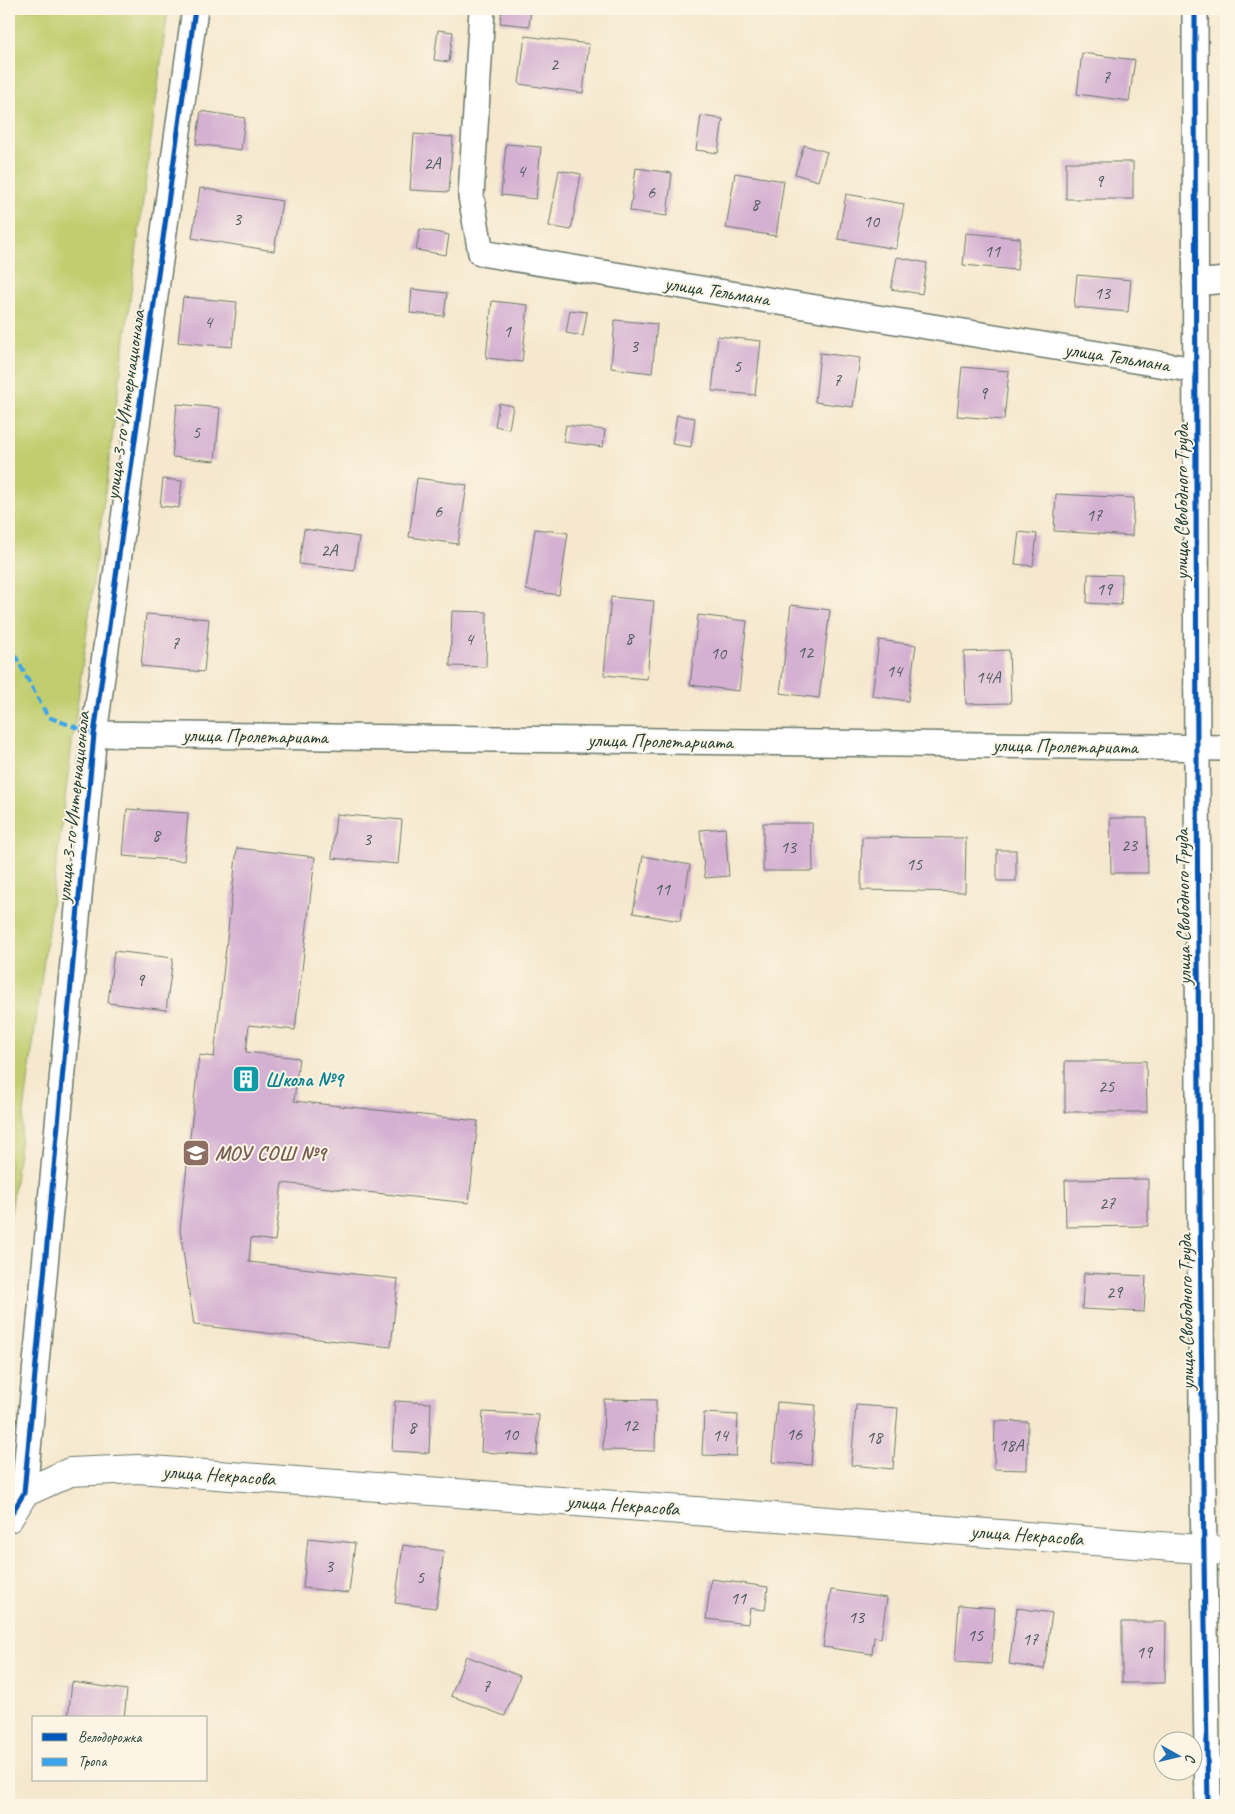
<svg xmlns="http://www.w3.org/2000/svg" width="1235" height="1814" font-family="Caveat,sans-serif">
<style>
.green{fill:#c1ce70;stroke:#708652}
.building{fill:#d4b0d2}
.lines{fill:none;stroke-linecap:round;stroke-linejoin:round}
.street-casing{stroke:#6a796a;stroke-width:28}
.secondary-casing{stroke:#6a796a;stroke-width:30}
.street{stroke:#fff;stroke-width:25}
.secondary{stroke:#fff;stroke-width:28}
.quiet{stroke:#3da4eb;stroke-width:4;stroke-dasharray:8 4;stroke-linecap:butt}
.cycleway-casing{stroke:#fcf5e5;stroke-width:8}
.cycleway{stroke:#0057b8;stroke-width:5}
.labels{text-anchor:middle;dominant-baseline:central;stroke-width:4;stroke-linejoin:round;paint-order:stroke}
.number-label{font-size:18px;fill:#4c5a5c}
.street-label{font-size:20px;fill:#1f3d34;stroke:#fcf5e5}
.culture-label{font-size:20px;font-weight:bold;fill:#0d838f;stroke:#fcf5e5;text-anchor:start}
.education-label{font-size:20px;font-weight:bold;fill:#785e54;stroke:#fcf5e5;text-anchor:start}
</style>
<rect width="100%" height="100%" fill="#fcf5e5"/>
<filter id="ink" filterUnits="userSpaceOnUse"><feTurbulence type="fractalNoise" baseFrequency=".02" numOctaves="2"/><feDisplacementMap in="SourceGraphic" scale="10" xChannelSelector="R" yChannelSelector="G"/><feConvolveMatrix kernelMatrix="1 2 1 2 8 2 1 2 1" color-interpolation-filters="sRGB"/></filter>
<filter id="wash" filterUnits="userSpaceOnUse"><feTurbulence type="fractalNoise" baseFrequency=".0096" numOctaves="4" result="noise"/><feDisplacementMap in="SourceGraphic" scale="20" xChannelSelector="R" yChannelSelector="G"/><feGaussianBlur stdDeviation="1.12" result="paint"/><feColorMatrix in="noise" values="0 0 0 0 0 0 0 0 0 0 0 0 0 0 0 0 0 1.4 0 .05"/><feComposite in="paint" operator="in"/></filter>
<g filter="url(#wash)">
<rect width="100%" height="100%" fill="#f5e8ce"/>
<polygon class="green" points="9,9 168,9 9,1228"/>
<g id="blocks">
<g class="building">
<polygon points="502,9 531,9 529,26 500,23"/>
<polygon points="438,30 453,32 449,62 434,60"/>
<polygon points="525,36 589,44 583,93 519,84"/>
<polygon points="1082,53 1135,60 1129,101 1077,94"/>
<polygon points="201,111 245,118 241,150 196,144"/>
<polygon points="701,116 723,119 718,153 696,150"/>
<polygon points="414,134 453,137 449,192 410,190"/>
<polygon points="506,144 541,147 536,199 501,195"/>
<polygon points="804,145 827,152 818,181 795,174"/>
<rect x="1066" y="162" width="67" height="37"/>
<polygon points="636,168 672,173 667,216 630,211"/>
<polygon points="559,170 581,174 571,230 549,226"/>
<polygon points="735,173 784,181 776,236 726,228"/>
<polygon points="200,188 282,201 274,251 192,238"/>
<polygon points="846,194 904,204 896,249 838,239"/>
<polygon points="420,229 449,235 446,255 416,250"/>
<polygon points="966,233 1020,238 1017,270 963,265"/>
<polygon points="897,257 927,263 922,294 891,289"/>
<polygon points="1077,275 1131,280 1128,312 1074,307"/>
<polygon points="412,289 447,293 444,316 410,313"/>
<polygon points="183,297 237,302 232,347 178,342"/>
<polygon points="492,301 528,305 522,362 486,358"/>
<polygon points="570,310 587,312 583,336 566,333"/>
<polygon points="615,320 657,324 652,373 611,368"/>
<polygon points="718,336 761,341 755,395 712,391"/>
<polygon points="820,353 860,358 853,407 815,402"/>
<polygon points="962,367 1009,371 1004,420 957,416"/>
<polygon points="499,403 513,406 509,429 495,426"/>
<polygon points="177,404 220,408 215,461 172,457"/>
<polygon points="677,415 695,418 691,447 672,444"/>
<polygon points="566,425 605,430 603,447 563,442"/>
<polygon points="417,478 467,485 458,544 409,537"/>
<polygon points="163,479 182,481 179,508 160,506"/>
<polygon points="1056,494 1134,498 1132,536 1054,531"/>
<polygon points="304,529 359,537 354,571 299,564"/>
<polygon points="535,529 568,533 559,595 526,590"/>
<polygon points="1019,532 1037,534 1033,566 1015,564"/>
<polygon points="1088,574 1122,575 1121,605 1087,603"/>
<polygon points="611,597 654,601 647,679 604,675"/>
<polygon points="791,605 830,610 819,698 780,693"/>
<polygon points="452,611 487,612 486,667 450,666"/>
<polygon points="146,614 209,619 204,672 141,666"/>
<polygon points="698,615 747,621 739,691 690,685"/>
<polygon points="879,640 916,645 908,701 872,696"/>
<polygon points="1009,650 1011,703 966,704 964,652"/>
<polygon points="127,809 188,813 184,861 123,856"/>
<polygon points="336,814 402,820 398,864 332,858"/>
<polygon points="1110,818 1147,818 1148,873 1111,873"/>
<polygon points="763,823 812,823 813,871 763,871"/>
<polygon points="725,828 729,876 705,878 700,830"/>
<polygon points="862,837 966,838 965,892 861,890"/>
<polygon points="237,848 315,857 295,1030 249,1025 246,1052 299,1058 294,1101 478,1121 469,1203 282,1183 275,1241 251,1238 249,1262 398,1279 391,1347 194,1325 180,1230 199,1055 214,1057"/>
<rect x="997" y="850" width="19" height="31"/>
<polygon points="643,856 690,865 680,921 633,913"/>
<polygon points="114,951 173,958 166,1010 108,1003"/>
<polygon points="1065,1061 1146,1061 1147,1112 1065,1112"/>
<polygon points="1148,1179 1148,1226 1066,1227 1065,1180"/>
<polygon points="1084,1273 1146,1276 1144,1312 1082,1309"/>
<polygon points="604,1399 656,1400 655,1451 603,1450"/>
<polygon points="395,1401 431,1403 429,1453 392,1451"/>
<polygon points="777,1402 816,1405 811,1465 772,1462"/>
<polygon points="856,1405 898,1408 893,1469 851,1465"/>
<polygon points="483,1412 539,1415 537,1455 481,1452"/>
<polygon points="704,1413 738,1415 736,1456 702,1455"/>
<polygon points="995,1421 1028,1422 1027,1470 994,1469"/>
<polygon points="308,1538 355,1543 349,1593 303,1588"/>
<polygon points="403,1545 444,1551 436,1608 395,1603"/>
<polygon points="711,1579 768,1587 765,1610 750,1608 748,1624 706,1619"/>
<polygon points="831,1590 887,1598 881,1638 874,1637 872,1654 823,1647"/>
<polygon points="959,1605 995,1608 991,1664 955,1662"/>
<polygon points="1017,1608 1052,1613 1044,1669 1009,1664"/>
<polygon points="1122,1622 1166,1622 1165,1683 1122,1683"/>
<polygon points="466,1656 520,1676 505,1716 451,1696"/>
<polygon points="72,1682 127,1690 124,1718 68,1718"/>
</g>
</g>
</g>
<g filter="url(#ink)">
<use href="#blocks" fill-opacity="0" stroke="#6a796a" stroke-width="1"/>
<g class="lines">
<g class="street-casing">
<g id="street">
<polyline points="482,9 471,196 481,253 1195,370"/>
<path d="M1195 9C1196 608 1197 1206 1208 1805"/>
<polyline points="1195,283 1226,280"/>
<polyline points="94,734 1226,748"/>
<polyline points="24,1493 94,734 195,9"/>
</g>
</g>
<g class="secondary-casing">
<polyline id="secondary" points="9,1518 24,1493 70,1472 138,1469 1226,1551"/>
</g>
<use href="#street" class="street"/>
<use href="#secondary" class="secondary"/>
<polyline class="quiet" points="9,644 48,717 94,734"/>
<g class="cycleway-casing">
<g id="cycleway">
<path d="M1195 9C1196 608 1197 1206 1208 1805"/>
<polyline points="9,1518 24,1493 94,734 195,9"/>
</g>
</g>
<use href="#cycleway" class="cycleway"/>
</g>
</g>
<defs>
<g id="building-square" transform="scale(1.4375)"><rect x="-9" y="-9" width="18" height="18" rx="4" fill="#0f9aa8" stroke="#fcf5e5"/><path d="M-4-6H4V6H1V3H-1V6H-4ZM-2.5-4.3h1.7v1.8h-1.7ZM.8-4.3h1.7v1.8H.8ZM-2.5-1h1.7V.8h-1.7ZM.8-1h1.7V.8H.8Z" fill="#fff"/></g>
<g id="school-square" transform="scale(1.4375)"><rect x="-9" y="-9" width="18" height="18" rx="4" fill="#8d6e63" stroke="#fcf5e5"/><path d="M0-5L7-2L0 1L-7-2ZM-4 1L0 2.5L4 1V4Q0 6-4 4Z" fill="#fff"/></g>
</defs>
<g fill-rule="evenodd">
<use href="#building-square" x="246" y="1079"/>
<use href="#school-square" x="196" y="1153"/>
</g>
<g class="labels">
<g class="number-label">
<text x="554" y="64">2</text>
<text x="1106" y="77">7</text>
<text x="432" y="163">2А</text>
<text x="521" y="171">4</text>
<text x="1099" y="181">9</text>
<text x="651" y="192">6</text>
<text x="755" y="204">8</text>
<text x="237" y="219">3</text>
<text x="871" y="221">10</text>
<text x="992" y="251">11</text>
<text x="1102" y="293">13</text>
<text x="208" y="322">4</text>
<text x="507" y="331">1</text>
<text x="634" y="346">3</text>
<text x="737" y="366">5</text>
<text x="837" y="380">7</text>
<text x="983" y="393">9</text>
<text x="196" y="432">5</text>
<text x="438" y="511">6</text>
<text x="1094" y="515">17</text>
<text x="329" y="550">2А</text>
<text x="1104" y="589">19</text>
<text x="629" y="638">8</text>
<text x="469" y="639">4</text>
<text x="175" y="643">7</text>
<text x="805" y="652">12</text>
<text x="718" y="653">10</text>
<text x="894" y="671">14</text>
<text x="988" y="677">14А</text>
<text x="156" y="835">8</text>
<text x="367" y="839">3</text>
<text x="1129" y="845">23</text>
<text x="788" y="847">13</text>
<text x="914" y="864">15</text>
<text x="662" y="889">11</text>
<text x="140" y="980">9</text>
<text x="1106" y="1086">25</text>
<text x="1107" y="1203">27</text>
<text x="1114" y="1292">29</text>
<text x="630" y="1425">12</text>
<text x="412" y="1427">8</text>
<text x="510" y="1434">10</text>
<text x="794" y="1434">16</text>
<text x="720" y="1435">14</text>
<text x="874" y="1437">18</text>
<text x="1011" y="1445">18А</text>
<text x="329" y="1566">3</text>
<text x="420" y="1577">5</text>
<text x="738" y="1598">11</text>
<text x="856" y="1617">13</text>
<text x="975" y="1635">15</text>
<text x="1030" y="1639">17</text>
<text x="1144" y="1652">19</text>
<text x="486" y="1686">7</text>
</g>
<g class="street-label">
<text transform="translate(717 291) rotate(9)">улица Тельмана</text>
<text transform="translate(1117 357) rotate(9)">улица Тельмана</text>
<text transform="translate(125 405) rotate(-82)">улица 3-го Интернационала</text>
<text transform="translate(1181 502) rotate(-90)">улица Свободного Труда</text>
<text transform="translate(255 736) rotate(1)">улица Пролетариата</text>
<text transform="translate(660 741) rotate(1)">улица Пролетариата</text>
<text transform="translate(1065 746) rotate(1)">улица Пролетариата</text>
<text transform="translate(73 807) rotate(-84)">улица 3-го Интернационала</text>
<text transform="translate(1183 907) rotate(-91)">улица Свободного Труда</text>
<text transform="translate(1186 1312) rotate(-91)">улица Свободного Труда</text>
<text transform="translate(219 1475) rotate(4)">улица Некрасова</text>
<text transform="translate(623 1505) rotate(4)">улица Некрасова</text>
<text transform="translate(1027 1535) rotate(4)">улица Некрасова</text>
</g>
<g class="culture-label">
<text x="265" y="1079">Школа №9</text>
</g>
<g class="education-label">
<text x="215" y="1153">МОУ СОШ №9</text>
</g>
</g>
<rect width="1235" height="1814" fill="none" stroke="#fcf5e5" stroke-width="30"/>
<rect x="32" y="1716" width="175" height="65" fill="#fcf5e5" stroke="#a4ab9e"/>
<rect x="42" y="1733" width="25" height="8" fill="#0057b8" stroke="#a4ab9e"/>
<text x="78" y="1742" font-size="15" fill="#1f3d34">Велодорожка</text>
<rect x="42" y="1758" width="25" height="8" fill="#3da4eb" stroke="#a4ab9e"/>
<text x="78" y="1766" font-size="15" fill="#1f3d34">Тропа</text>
<g transform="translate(1178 1756) rotate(98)"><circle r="24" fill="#fcf5e5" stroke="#a4ab9e"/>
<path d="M0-4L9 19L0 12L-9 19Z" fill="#1f6fb2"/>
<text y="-8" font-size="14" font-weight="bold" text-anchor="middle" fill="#1f3d34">С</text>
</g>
</svg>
